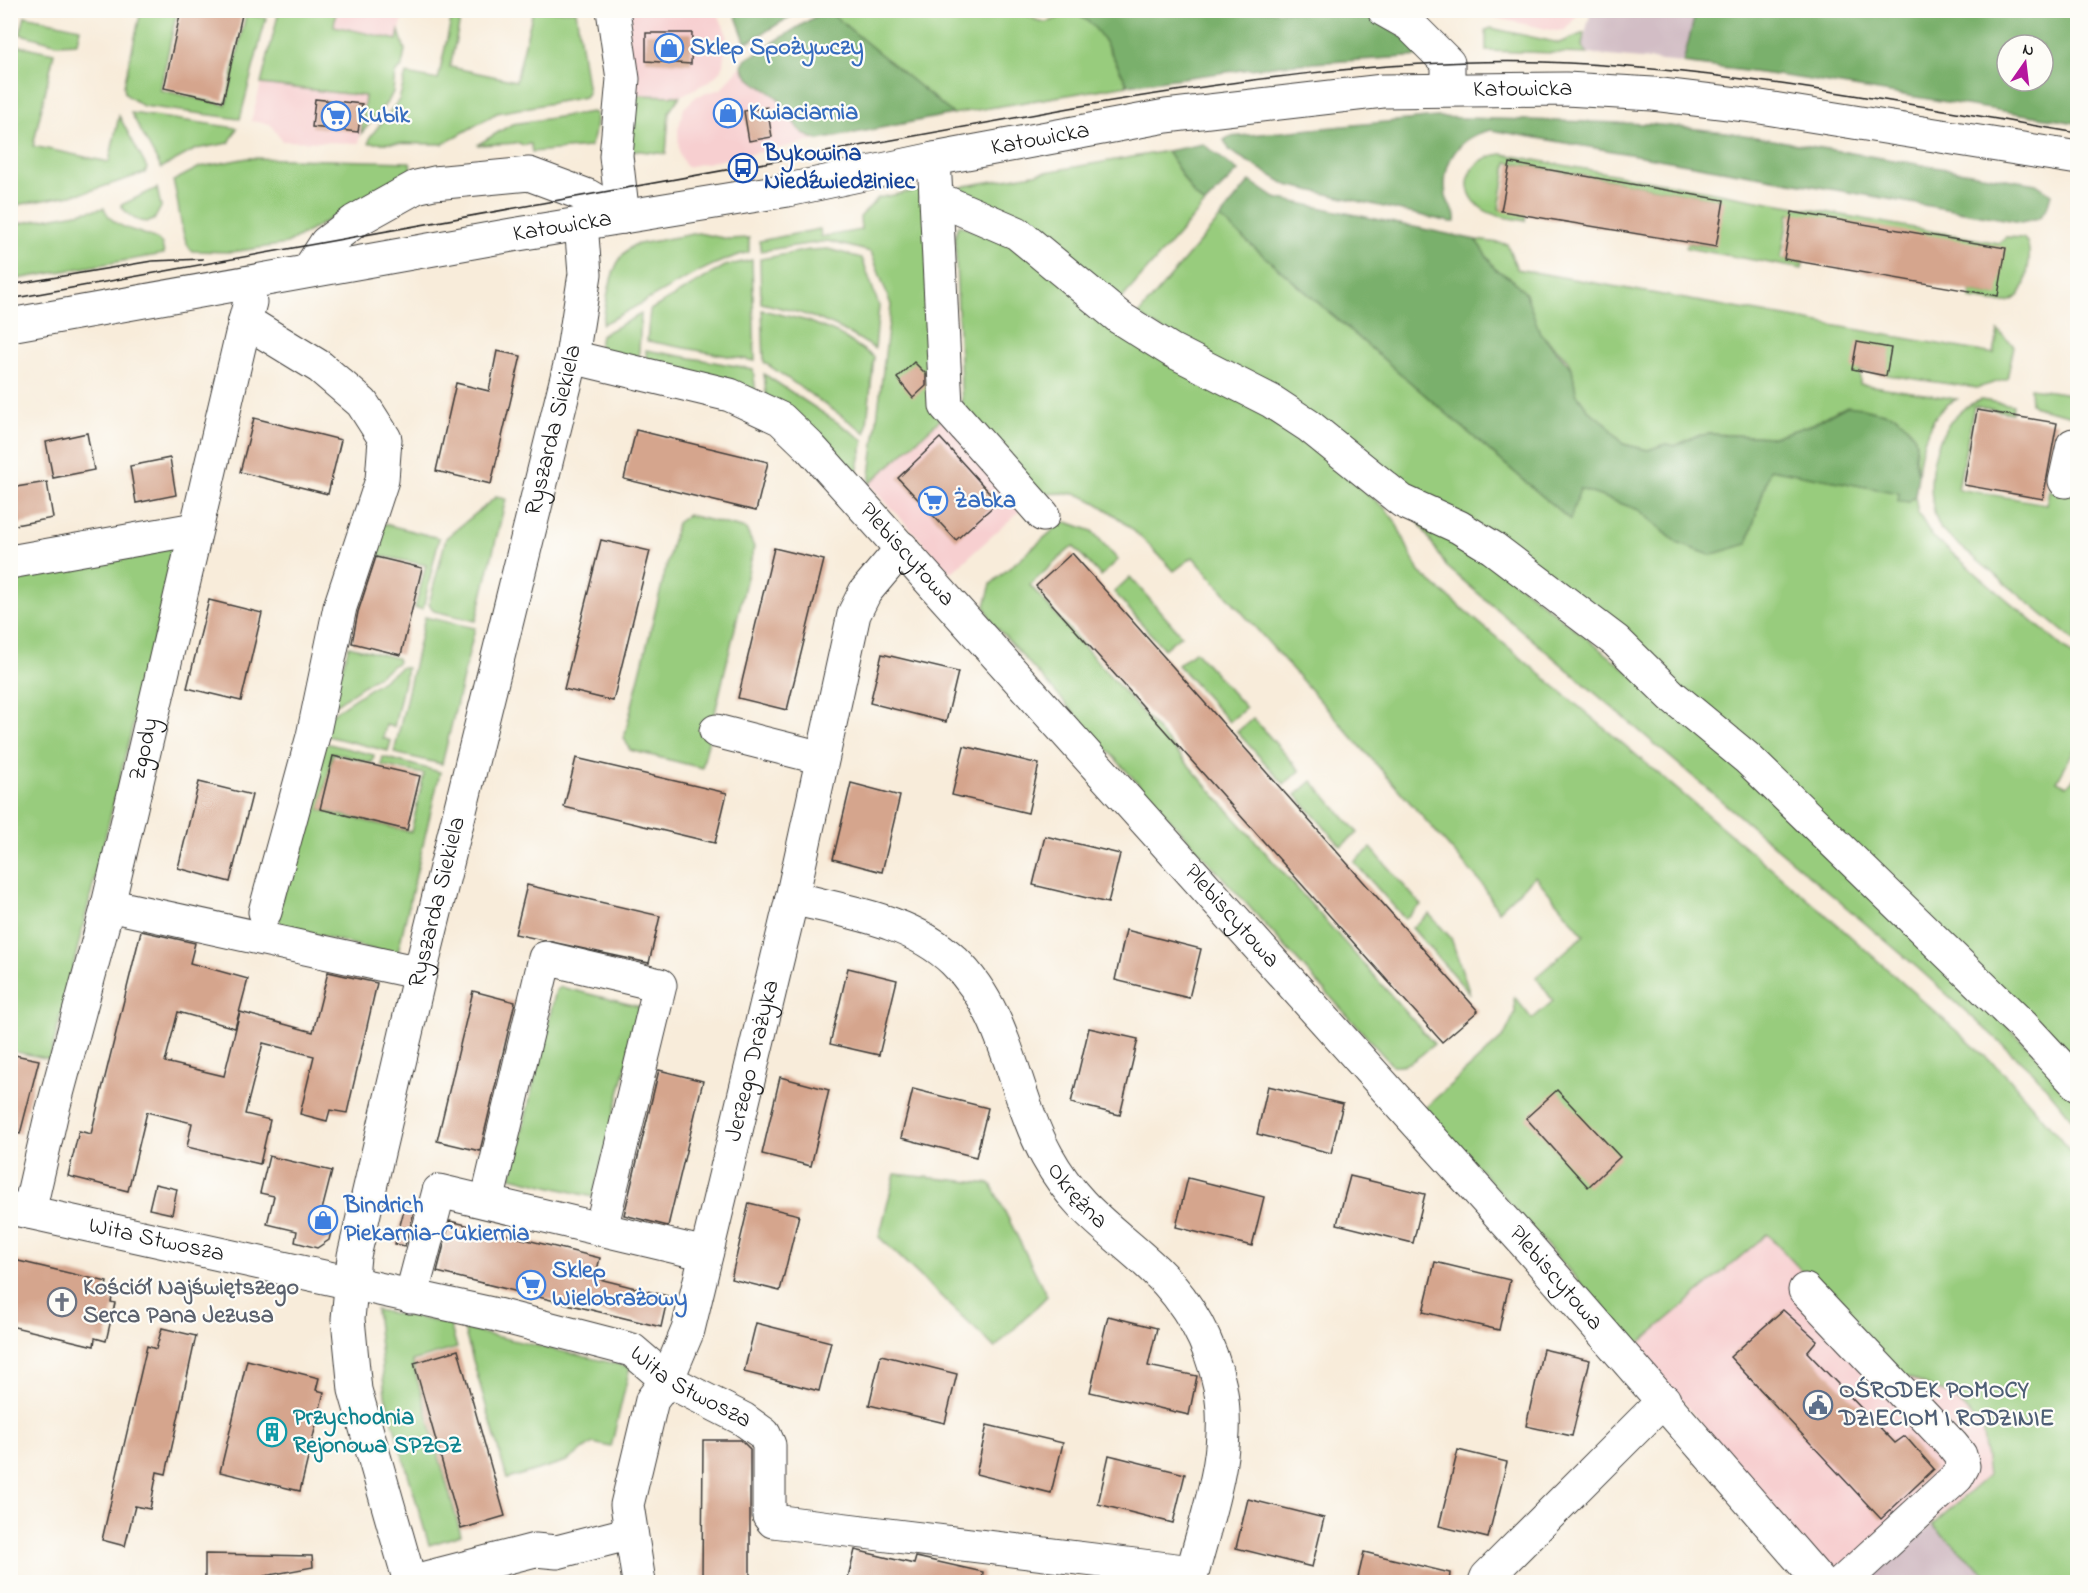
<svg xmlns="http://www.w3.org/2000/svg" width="2088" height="1593" font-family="'Indie Flower',sans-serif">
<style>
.built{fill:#f7cfd0}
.industrial{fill:#d2bdc5}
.green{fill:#98cc7d;stroke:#5a744c;stroke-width:1.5}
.forest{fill:#7ab06c;stroke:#4b6644;stroke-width:1.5;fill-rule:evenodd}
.building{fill:#d5a58d}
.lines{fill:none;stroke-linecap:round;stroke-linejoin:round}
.minor-casing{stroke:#3d3b38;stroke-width:35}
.minor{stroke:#fff;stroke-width:33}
.tram{stroke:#1c1c1c;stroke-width:1.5}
.labels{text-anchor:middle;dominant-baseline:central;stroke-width:4.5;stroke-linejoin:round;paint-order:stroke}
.shop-label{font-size:24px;font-weight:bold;fill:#366cbe;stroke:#fdfcf7;text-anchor:start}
.street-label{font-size:24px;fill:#1c1c1c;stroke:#fdfcf7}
.transit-label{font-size:24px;font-weight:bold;fill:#164399;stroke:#fdfcf7;text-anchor:start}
.worship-label{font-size:24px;font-weight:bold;fill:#5b616d;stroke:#fdfcf7;text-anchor:start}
.service-label{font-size:24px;font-weight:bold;fill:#4e5e75;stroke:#fdfcf7;text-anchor:start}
.culture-label{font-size:24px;font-weight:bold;fill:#0d838f;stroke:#fdfcf7;text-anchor:start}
</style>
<rect width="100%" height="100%" fill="#fdfcf7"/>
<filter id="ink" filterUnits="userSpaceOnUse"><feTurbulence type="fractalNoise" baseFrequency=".0167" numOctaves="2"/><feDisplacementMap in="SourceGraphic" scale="12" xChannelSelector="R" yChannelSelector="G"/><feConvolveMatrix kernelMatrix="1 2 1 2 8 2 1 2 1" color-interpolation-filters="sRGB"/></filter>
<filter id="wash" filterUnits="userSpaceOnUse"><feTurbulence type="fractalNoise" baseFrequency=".008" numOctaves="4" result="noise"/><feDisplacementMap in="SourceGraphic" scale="24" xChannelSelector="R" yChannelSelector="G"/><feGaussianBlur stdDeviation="1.35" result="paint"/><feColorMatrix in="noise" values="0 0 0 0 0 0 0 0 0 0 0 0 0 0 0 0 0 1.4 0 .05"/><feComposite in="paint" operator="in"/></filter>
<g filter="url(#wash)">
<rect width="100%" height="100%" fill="#f8ecda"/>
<g class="built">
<polygon points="336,11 404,11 398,40 333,26"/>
<polygon points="623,11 717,11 727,35 722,70 708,82 680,96 630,95"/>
<polygon points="1486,11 1486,10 1581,11 1565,30 1556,31 1487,16"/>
<polygon points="742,65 745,74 781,102 788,116 810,138 819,140 686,167 679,153 678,130 684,108 697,96 721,89"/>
<polygon points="261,84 366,96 359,143 282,141 270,124 251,121"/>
<polygon points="943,417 1025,506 951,573 869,484"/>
<polygon points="1766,1234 1898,1373 1951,1396 1982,1426 1988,1476 1861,1582 1835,1582 1636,1346"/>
</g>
<g class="industrial">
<polygon points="1591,11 1696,11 1683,63 1588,54 1582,46"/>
<polygon points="1932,1525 1995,1582 1861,1582"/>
</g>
<g class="green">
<polygon points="141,11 177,11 160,90 226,105 246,14 266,18 240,119 143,106 125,94 124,85"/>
<polygon points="279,11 336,11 334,26 397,40 399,31 405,50 402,67 395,73 393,92 389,100 361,134 365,96 261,84"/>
<polygon points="453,11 462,11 450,67 516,81 533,11 576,11 588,93 585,97 497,113 443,144 369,143 370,137 399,100 406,74 438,80"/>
<path d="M828 11H1022C1055 38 1058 5 1082 15 1099 23 1118 69 1128 85L953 114Z"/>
<polygon points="25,16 80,28 77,43 58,44 20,34"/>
<polygon points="1491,28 1559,43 1584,33 1582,46 1588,54 1486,51 1486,30"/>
<polygon points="11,44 54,53 33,146 109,162 119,116 147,168 145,173 87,192 11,206 10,83 15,65 11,63"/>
<polygon points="630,95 680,96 669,112 666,154 623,149"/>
<path d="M592 112 596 114C596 124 595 140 589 147L532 152 531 144 521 145 520 143 477 145 512 124Z"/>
<polygon points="131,113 237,128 229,143 196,149 161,168"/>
<polygon points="1167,151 1194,195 1205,204 1118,303 954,196 958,189 965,186"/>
<path d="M1502 154 1998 243 2006 237 2023 238 2027 242C2031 253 2029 263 2027 274 2021 311 1999 303 1970 299L1971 291 1994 295 1856 224 1789 213 1781 259 1803 263 1802 269 1686 248 1687 243 1714 247 1722 200 1507 162 1499 209 1526 214 1525 221C1510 218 1492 217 1480 207 1455 186 1472 156 1502 154Z"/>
<path d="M248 158 410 162 414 176 368 197 287 244 232 252 192 251C180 240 179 199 173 181L200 167Z"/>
<path d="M157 188 161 207 154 220C140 226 128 216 121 205Z"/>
<polygon points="929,188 943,417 869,484 891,305 871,252 828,241 761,251 759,241 820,229 821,237 861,230 860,217 878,198"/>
<path d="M104 208C114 231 138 229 158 240L162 244 164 254 11 280V225Z"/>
<polygon points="1220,218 1570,520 1579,488 1639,510 1677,543 1747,544 1770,469 1900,493 1909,502 1915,496 1918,513 1932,536 2077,659 2077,745 2057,781 2067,786 2077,775 2077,1069 1469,524 1138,315"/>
<path d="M958 225 1012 242 1305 443 1385 508 1395 521 1419 572 1831 919 2006 1075 2077 1158V1582H1995L1932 1525 1988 1476 1982 1426 1951 1396 1898 1373 1767 1234 1636 1346 1425 1108 1504 1036 1515 1013 1514 996 1532 1019 1553 1001 1536 977 1584 935 1535 876 1498 911 1482 884 1193 557 1174 571C1151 546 1114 508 1082 496 1070 491 1054 494 1041 494L962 409 955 237Z"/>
<path d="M698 233 728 239 749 238V252C697 266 651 301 602 324 608 297 609 260 634 245Z"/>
<path d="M1476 240 1507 244 1517 269 1994 354 1998 331 2014 346 2007 379 1977 388 1860 371V384L1957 399C1929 411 1920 447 1918 475L1915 459 1916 441 1897 416 1862 408 1838 410 1813 424 1773 437 1710 434 1696 436 1675 446 1666 444 1648 450 1623 444 1606 423 1589 411 1576 393 1572 368 1568 360 1540 333 1513 280 1495 269Z"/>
<path d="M828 249 862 258 879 306 875 349C834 322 809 314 761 303L760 259 809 250Z"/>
<polygon points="752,260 755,361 647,341 650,310 725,266"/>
<polygon points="762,310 808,321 839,334 874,357 866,433 764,362"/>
<polygon points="641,314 638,368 597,358 601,335"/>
<polygon points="646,350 753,369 757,401 647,370"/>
<polygon points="764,374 864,440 856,477 767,406"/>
<polygon points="2030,388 2077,395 2077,417 2035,407 2031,404"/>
<path d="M1981 400 2013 405 2012 413 1974 406 1958 489 2046 504 2049 490 2077 496V643L1941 530C1920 490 1932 415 1981 400Z"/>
<polygon points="496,497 506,499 476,621 434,611 429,604 446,538"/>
<polygon points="688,515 746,529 754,547 702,768 630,750 624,738 677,523"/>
<polygon points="1418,521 1455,534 1700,728 2077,1094 2077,1125 2035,1074 1920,970 1446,566"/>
<polygon points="377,522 439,538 423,609 415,608 426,565 365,553"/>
<path d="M1067 522 1092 531 1118 560 1101 576 1073 546 1030 585 1434 1044C1421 1055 1410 1067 1392 1065L991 621 985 606 991 584 1059 525Z"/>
<polygon points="171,546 176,552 50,1059 11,1051 11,575"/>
<polygon points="1130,577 1181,635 1164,649 1114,592"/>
<polygon points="425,617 475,628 442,764 394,753"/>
<polygon points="349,646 397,658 398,662 329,709"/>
<polygon points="1195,651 1246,708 1229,722 1178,665"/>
<polygon points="402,667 407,668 394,727 386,725 383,738 391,741 388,751 323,735 327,717"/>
<polygon points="1253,718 1300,771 1284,784 1237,732"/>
<polygon points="321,742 374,755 372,763 333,753 320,810 411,832 424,774 381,765 383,757 440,772 397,956 280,925 277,915"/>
<polygon points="1312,781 1358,833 1341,846 1296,795"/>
<polygon points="1371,848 1421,905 1405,919 1354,862"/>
<polygon points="1429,914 1451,938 1470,994 1412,928"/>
<polygon points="561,987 641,1007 593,1197 511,1177 556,990"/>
<polygon points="895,1174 991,1184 1047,1296 995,1348 879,1237"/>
<polygon points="376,1310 450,1324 457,1348 412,1361 461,1535 429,1545 385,1395"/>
<polygon points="464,1329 630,1367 611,1447 593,1443 567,1461 507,1479"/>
</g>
<g class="forest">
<path d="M1074 10 1360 11 1405 38 1422 56 1281 65 1128 85C1115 62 1100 20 1072 13Z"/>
<polygon points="734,11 800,11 750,41 745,41"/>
<path d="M824 11H828L953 114 819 140C795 135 794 119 781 102 770 86 748 87 742 65L745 60Z"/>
<path d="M1696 11H2077V123L1791 77 1683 63ZM2007 45H2043V81H2007Z"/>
<path d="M1437 117 1650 124 1726 132 2036 184 2051 194 2047 208 2039 218 2021 222 1491 130C1458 137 1441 162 1446 196 1448 206 1457 211 1455 222H1450L1287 185 1230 151 1224 140 1229 137Z"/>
<polygon points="1203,144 1238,171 1205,204 1194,195 1167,151"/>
<polygon points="1250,181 1275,198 1476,240 1495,269 1513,280 1526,294 1540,333 1572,368 1576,393 1589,411 1606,423 1623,444 1648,450 1666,444 1675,446 1696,436 1710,434 1773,437 1813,424 1847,406 1862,408 1897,416 1912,432 1916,441 1915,459 1918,475 1915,496 1909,502 1898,501 1899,493 1770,469 1747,544 1710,555 1677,543 1639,510 1580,489 1570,520 1220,218"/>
</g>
<g id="blocks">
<g class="building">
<polygon points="181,10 243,10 223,101 164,88"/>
<polygon points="646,33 692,33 691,64 646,61"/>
<polygon points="315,99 362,104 358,132 312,127"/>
<polygon points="767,107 772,137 749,141 744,111"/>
<polygon points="1510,163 1724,200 1716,247 1501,211"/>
<polygon points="1792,212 2006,248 1998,296 1784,259"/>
<polygon points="1857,342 1891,348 1886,376 1852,369"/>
<polygon points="497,351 521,356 491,484 436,471 456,383 489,391"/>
<polygon points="914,362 926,374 926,386 913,398 897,378"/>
<polygon points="1977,410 2057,423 2043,499 1964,485"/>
<polygon points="254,418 341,440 328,494 240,472"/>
<polygon points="636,430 768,462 756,511 624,479"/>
<polygon points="87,433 94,470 53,478 46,442"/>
<polygon points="940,438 998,502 956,540 898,478"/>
<polygon points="170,458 176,495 136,503 130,466"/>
<polygon points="47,482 53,518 10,526 10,488"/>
<polygon points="601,540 650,551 613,701 564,689"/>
<polygon points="774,548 824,560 787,710 738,698"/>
<polygon points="1072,553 1478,1011 1442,1042 1036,586"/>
<polygon points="376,557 422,568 401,655 352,643 358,612"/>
<polygon points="209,600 262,613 241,701 187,688"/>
<polygon points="882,654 958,672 946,722 870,703"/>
<polygon points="964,746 1039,764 1028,813 952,795"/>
<polygon points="333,756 420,776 407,830 320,809"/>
<polygon points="576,758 727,793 715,843 564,807"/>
<polygon points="199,782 252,795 230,882 178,868"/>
<polygon points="851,783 900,796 882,872 833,859"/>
<polygon points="1045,836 1120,854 1108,903 1033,885"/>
<polygon points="527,885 660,916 649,963 515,934"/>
<polygon points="1126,930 1201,949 1189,998 1115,980"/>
<polygon points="141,931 195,943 190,963 248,979 235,1028 178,1012 165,1062 224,1076 240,1012 313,1032 328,972 377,983 347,1113 330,1110 327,1121 300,1114 314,1056 263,1043 245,1114 270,1120 260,1164 187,1147 192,1123 147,1112 128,1191 68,1176 79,1131 91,1134"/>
<polygon points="848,968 897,980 879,1055 830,1044"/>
<polygon points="473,991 515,1002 480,1151 437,1141"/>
<polygon points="1089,1028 1138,1039 1120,1115 1071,1103"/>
<polygon points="10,1054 39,1060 20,1134 10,1132"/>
<polygon points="659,1070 703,1081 668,1226 624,1215"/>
<polygon points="780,1077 829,1090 811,1166 762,1154"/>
<polygon points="1268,1086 1343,1104 1331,1153 1257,1134"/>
<polygon points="913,1089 988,1108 976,1157 901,1138"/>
<polygon points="1557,1090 1620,1157 1588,1187 1526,1118"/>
<polygon points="269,1156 332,1171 322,1210 336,1213 329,1240 317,1248 295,1242 297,1231 267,1224 274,1196 260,1193"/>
<polygon points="1350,1176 1425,1194 1413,1243 1337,1224"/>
<polygon points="1188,1178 1264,1197 1252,1246 1176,1227"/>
<polygon points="155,1184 177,1189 172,1214 149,1209"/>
<polygon points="749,1203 799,1215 780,1291 731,1279"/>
<polygon points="404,1210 414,1212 405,1246 395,1244"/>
<polygon points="450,1221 600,1258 595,1278 668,1296 661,1327 437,1272"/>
<polygon points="10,1259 107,1282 105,1291 113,1293 111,1302 115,1303 106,1341 95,1338 94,1346 10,1326"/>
<polygon points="1435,1262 1510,1280 1499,1330 1423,1312"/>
<polygon points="1783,1310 1817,1340 1807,1352 1895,1443 1905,1436 1934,1469 1881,1519 1730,1357"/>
<polygon points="1108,1316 1157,1328 1148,1366 1197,1376 1189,1415 1090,1392"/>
<polygon points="756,1323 831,1342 819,1391 744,1372"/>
<polygon points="162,1328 196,1336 166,1474 157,1472 150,1509 135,1506 125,1546 102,1540 147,1346 156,1349"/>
<polygon points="1543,1349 1590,1360 1572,1436 1526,1426"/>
<polygon points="458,1350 505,1516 461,1529 414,1363"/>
<polygon points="881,1355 957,1374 945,1423 869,1405"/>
<polygon points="247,1360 319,1378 316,1390 324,1392 300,1491 220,1472"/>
<polygon points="987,1425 1063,1443 1051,1493 976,1474"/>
<polygon points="703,1440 741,1440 750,1449 750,1582 702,1582"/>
<polygon points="1458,1450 1507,1462 1488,1538 1439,1526"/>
<polygon points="1109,1455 1185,1474 1173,1523 1098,1504"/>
<polygon points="1248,1499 1324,1518 1312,1567 1236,1548"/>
<polygon points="855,1550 914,1564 916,1557 983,1572 982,1582 847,1582"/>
<polygon points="1364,1552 1450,1573 1449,1582 1357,1582"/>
<polygon points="205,1554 312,1556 313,1567 264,1576 264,1582 205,1582"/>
</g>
</g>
</g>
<g filter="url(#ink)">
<use href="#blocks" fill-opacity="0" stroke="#3d3b38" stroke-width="1.5"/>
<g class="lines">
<g class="minor-casing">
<g id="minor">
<polyline points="613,10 623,79 616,156 623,217"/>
<polyline points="1384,10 1409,24 1448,63 1448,89"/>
<polyline points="934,159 936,198 1017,233 1120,318 1171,350 1271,401 1309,426 1402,501 1459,527 1493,548 1616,641 1672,696 1747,758 2022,1025 2078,1085"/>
<polyline points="936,198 946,406 1043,515"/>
<polyline points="308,271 326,243 355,221 416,187 434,183 529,174 588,196 623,217"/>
<polyline points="245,321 320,367 362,403 385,439 382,480 340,607 313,736 265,912"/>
<path id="s1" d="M10 325 512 235 788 190 934 159 1166 116 1383 91 1566 89 1653 94 1754 106 2078 158"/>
<path id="s2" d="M572 357 730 395 781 419 809 446 1524 1242 1820 1582"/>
<polyline points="2065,481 2073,445 2078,446"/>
<polyline points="10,562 195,529"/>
<polyline points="716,731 822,758"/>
<path id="s3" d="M792 898C848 912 911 920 954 961 1009 1014 1012 1092 1047 1156 1078 1212 1112 1229 1155 1270 1188 1301 1211 1343 1220 1387 1233 1453 1205 1520 1190 1582"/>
<polyline points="108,905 420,973"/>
<polyline points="487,1202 545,958 660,985 601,1229"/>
<path id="s4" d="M10 1208 497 1315 632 1350 667 1380 743 1419 764 1434 769 1445V1516L773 1521 1192 1572"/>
<path id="s5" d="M29 1212 51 1116 108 905 245 321 250 302 246 283"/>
<polyline points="1805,1290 1952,1445 1960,1455 1963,1466 1957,1477 1843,1582"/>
<polyline points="411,1297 439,1191 706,1254"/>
<path id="s6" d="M410 1582 355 1390 348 1319 354 1256 420 973 572 357 585 274 581 223"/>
<polyline points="410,1582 535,1550 557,1552 631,1533"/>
<path id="s7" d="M639 1582 627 1505 652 1400 667 1380 688 1330 792 898 854 614 865 592 902 548"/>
<polyline points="1485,1582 1487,1577 1664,1400"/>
</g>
</g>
<use href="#minor" class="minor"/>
<g class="tram">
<polyline points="10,285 152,261 203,259"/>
<path d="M10 299 1081 106C1234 81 1387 58 1543 62 1723 68 1900 103 2078 133"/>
</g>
</g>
</g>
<defs>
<g id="shop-ring" transform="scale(1.5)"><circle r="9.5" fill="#fdfcf7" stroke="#3f7fe0" stroke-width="1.5"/><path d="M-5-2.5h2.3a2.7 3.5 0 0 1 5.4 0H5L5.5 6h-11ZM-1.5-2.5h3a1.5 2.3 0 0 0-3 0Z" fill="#3f7fe0"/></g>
<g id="supermarket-ring" transform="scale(1.5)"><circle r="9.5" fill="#fdfcf7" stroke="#3f7fe0" stroke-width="1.5"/><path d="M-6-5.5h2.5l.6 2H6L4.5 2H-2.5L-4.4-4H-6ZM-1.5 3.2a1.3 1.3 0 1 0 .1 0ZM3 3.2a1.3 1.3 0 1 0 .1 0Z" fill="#3f7fe0"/></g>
<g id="bus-ring" transform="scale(1.5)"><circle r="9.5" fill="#fdfcf7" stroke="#1a4fb4" stroke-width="1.5"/><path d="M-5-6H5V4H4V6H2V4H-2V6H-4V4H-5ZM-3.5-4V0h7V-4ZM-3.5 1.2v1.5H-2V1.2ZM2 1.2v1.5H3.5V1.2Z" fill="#1a4fb4"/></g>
<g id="church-ring" transform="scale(1.5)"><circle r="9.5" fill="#fdfcf7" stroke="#6b7280" stroke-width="1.5"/><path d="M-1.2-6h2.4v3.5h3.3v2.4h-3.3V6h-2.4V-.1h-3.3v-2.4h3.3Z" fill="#6b7280"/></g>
<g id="civic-ring" transform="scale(1.5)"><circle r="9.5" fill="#fdfcf7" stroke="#5c6f8a" stroke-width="1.5"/><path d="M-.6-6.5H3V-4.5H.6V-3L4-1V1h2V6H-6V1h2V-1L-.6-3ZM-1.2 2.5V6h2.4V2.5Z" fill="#5c6f8a"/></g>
<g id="building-ring" transform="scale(1.5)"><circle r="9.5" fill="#fdfcf7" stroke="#0f9aa8" stroke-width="1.5"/><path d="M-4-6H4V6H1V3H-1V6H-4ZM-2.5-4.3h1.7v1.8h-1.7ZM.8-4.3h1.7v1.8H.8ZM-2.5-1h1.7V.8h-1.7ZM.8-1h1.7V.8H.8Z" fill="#0f9aa8"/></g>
</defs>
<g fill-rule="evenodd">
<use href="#shop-ring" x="669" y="48"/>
<use href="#shop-ring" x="728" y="113"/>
<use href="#supermarket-ring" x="336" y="116"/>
<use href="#bus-ring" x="743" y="168"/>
<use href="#supermarket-ring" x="933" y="501"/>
<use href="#shop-ring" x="323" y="1220"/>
<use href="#supermarket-ring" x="531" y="1285"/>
<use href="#church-ring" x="62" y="1302"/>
<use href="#civic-ring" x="1818" y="1405"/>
<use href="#building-ring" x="272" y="1432"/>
</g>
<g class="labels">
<g class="shop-label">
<text x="690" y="48">Sklep Spożywczy</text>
<text x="749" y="113">Kwiaciarnia</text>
<text x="357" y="116">Kubik</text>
<text x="954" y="501">Żabka</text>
<text x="344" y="1206">Bindrich<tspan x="344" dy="28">Piekarnia-Cukiernia</tspan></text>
<text x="552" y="1271">Sklep<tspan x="552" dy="28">Wielobrażowy</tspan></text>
</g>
<g class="street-label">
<text stroke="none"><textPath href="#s1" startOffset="1533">Katowicka</textPath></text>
<text stroke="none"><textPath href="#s1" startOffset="1047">Katowicka</textPath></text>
<text stroke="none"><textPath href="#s1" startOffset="561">Katowicka</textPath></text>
<text stroke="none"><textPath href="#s6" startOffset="1184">Ryszarda Siekiela</textPath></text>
<text stroke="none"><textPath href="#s2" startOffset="404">Plebiscytowa</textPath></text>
<text stroke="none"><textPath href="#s5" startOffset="477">Zgody</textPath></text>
<text stroke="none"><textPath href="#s6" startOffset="698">Ryszarda Siekiela</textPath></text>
<text stroke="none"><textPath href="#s2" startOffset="890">Plebiscytowa</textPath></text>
<text stroke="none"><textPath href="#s7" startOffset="542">Jerzego Drażyka</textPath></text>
<text stroke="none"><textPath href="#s3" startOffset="444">Okrężna</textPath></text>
<text stroke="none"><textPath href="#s4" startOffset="150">Wita Stwosza</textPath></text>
<text stroke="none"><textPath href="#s2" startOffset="1376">Plebiscytowa</textPath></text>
<text stroke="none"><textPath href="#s4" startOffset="708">Wita Stwosza</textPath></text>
</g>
<g class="transit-label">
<text x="764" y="154">Bykowina<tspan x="764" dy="28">Niedźwiedziniec</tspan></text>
</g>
<g class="worship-label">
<text x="83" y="1288">Kościół Najświętszego<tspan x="83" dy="28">Serca Pana Jezusa</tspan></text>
</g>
<g class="service-label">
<text x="1839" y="1391">OŚRODEK POMOCY<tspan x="1839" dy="28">DZIECIOM I RODZINIE</tspan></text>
</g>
<g class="culture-label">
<text x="293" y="1418">Przychodnia<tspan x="293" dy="28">Rejonowa SPZOZ</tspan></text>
</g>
</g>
<rect width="2088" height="1593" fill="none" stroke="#fdfcf7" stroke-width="36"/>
<g transform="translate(2025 63) rotate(14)"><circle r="28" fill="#fdfcf7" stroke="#a3a29f" stroke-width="1.5"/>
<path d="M0-4.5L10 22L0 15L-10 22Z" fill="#b5179e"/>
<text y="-9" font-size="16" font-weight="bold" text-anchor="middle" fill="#1c1c1c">N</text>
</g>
</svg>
